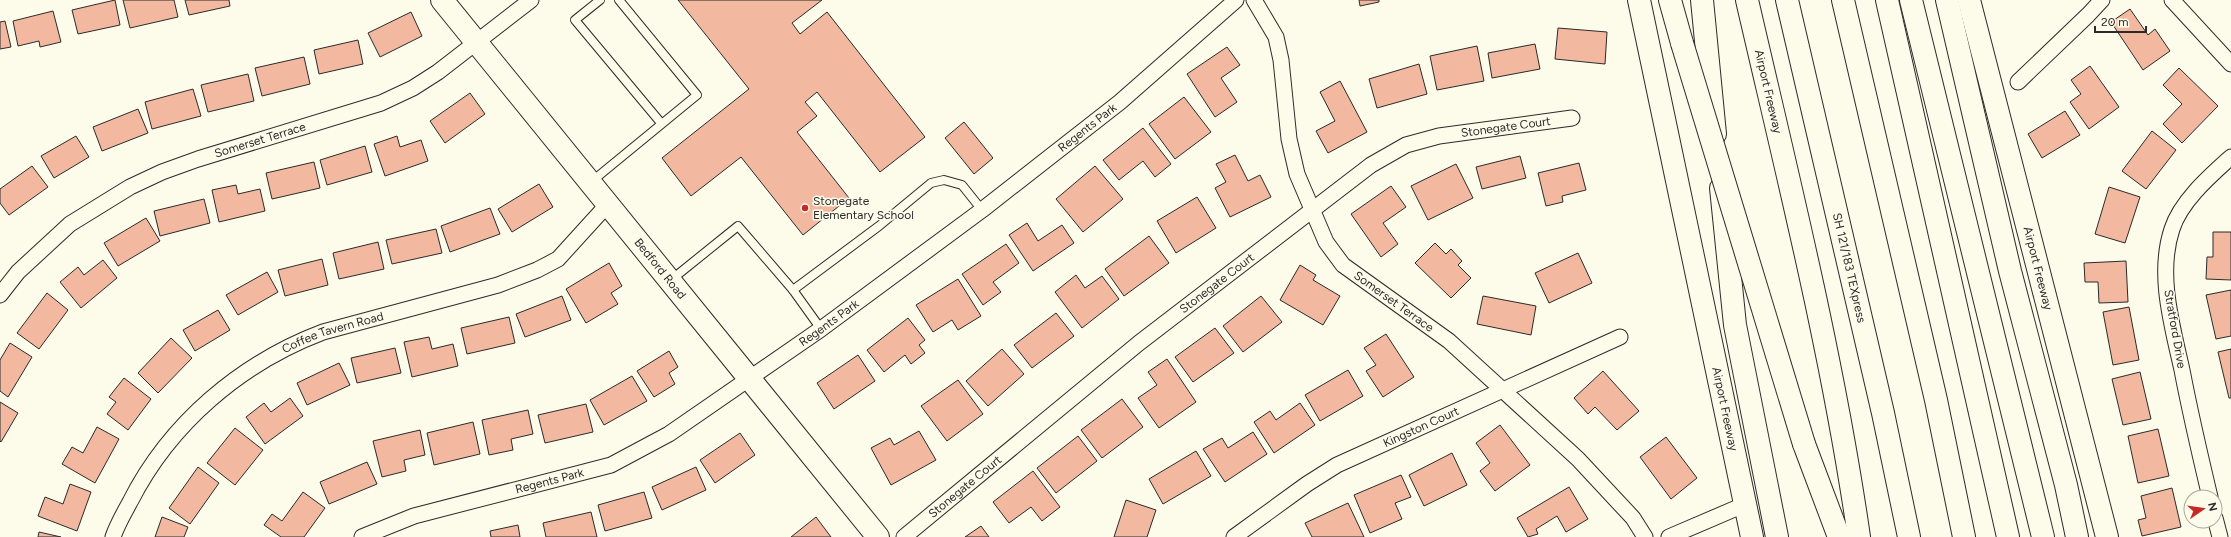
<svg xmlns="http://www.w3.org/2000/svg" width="2231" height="537" font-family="Figtree,sans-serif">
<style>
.building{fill:#f2b8a0;stroke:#2b2b2b}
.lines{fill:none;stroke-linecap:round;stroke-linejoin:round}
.service-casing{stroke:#2b2b2b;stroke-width:10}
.minor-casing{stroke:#2b2b2b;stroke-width:17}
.secondary-casing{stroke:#2b2b2b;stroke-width:24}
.motorway-casing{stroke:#2b2b2b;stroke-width:24}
.service{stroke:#fdfbea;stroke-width:8}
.minor{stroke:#fdfbea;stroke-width:15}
.secondary{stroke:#fdfbea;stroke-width:22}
.motorway{stroke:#fdfbea;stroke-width:22}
.motorway-bridge-casing{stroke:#2b2b2b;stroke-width:24;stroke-linecap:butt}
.motorway-bridge{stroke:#fdfbea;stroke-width:22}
.poi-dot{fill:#c62828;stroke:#fdfbea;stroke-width:1.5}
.labels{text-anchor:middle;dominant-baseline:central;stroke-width:3;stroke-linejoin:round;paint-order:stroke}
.street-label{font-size:12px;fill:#2b2b2b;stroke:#fdfbea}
.poi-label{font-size:12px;fill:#2b2b2b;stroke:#fdfbea;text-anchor:start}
</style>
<rect width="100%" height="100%" fill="#fdfbea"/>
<g class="building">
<polygon points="115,0 120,25 78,34 72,10"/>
<polygon points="123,0 174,0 178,17 130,28"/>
<polygon points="185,0 229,0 230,6 189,15"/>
<polygon points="678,0 822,0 792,23 800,34 827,12 925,137 880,172 817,92 805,102 817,116 797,132 849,198 803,235 741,157 691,196 662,158 749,89"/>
<polygon points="1359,0 1379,0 1379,2 1360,6"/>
<polygon points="2130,9 2148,35 2155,29 2170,51 2143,70 2111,22"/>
<polygon points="53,11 61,42 40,47 39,41 18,46 13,21"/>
<polygon points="411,12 422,36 380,57 368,33"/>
<polygon points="5,21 11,47 0,49 0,22"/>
<polygon points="1558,28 1607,32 1605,64 1555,59"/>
<polygon points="358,40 363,64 319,74 314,50"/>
<polygon points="1535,44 1540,69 1492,78 1488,53"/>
<polygon points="1477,46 1484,81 1437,90 1430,56"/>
<polygon points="1227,47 1240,65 1221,78 1237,102 1215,117 1187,74"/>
<polygon points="304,57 310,84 262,96 255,68"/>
<polygon points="1419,64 1427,94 1377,108 1369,79"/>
<polygon points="2090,66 2119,107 2089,129 2070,102 2081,94 2071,80"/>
<polygon points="2179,68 2218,106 2182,143 2163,124 2182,104 2163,85"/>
<polygon points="248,74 254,101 208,112 201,85"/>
<polygon points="1340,81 1367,132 1328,153 1316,131 1335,121 1320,92"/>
<polygon points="193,89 201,116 152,129 145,102"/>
<polygon points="470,93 485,114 445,143 430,121"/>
<polygon points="1184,97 1211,132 1175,159 1149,124"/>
<polygon points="138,109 148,133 102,151 93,127"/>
<polygon points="2065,111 2080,135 2042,158 2028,134"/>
<polygon points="964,122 993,158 974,174 945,138"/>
<polygon points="1143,128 1171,164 1155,177 1143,161 1119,180 1103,160"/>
<polygon points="2152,131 2176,150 2146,189 2122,171"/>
<polygon points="76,136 89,157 54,178 41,156"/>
<polygon points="397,136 400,147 421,140 428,161 385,176 374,144"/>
<polygon points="365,146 372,172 327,185 320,160"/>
<polygon points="1235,155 1248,181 1260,175 1271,197 1230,217 1215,188 1226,182 1216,164"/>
<polygon points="1520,156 1526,178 1482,189 1476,167"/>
<polygon points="314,162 320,188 272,199 266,173"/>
<polygon points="1579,163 1586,190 1562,196 1563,202 1546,206 1538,173"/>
<polygon points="1456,164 1473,198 1428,220 1411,186"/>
<polygon points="32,166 48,187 9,215 0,203 0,189"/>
<polygon points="1095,166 1123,199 1083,232 1056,199"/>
<polygon points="539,184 553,207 512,232 498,209"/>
<polygon points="236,185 238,194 260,189 265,211 219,222 212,190"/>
<polygon points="1391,186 1406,207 1383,223 1398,244 1381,257 1351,214"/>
<polygon points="2109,187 2140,197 2125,243 2095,234"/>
<polygon points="1197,197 1216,228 1176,253 1157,221"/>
<polygon points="204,199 210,223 160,236 154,211"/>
<polygon points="490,208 500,234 450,252 441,226"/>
<polygon points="146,218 160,241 118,266 104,243"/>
<polygon points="1027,223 1038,241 1062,225 1074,243 1033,271 1009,235"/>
<polygon points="436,229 442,253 392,264 386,240"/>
<polygon points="2213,232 2231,232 2231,280 2206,279 2207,257 2213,257"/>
<polygon points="1149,236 1169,263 1124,296 1105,269"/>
<polygon points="378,242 384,269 339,279 333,253"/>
<polygon points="1435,243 1446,254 1451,249 1462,261 1458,265 1471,278 1451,298 1415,263"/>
<polygon points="1006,244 1019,263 993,282 1001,292 983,305 962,274"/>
<polygon points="1578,253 1592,283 1549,303 1535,273"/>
<polygon points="322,259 328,285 285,296 278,270"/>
<polygon points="103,260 117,278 81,308 60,282 78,267 84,275"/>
<polygon points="2126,261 2128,302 2099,303 2098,282 2085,282 2084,263"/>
<polygon points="609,263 622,286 611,293 618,304 586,323 566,289"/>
<polygon points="1300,265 1316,275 1313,280 1340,296 1323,325 1280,300"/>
<polygon points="267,272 278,292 238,315 226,295"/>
<polygon points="1076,275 1085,288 1102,276 1119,299 1082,328 1055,292"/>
<polygon points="958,279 981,316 958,330 952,320 933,332 916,305"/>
<polygon points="2231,290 2231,336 2216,339 2206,295"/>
<polygon points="47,293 68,310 39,349 17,333"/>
<polygon points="562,296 571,320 525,337 516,314"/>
<polygon points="1261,296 1282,322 1243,352 1223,326"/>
<polygon points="1483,296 1536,306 1531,335 1477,324"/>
<polygon points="2129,307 2139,360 2113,365 2103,312"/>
<polygon points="218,310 230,330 195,351 183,330"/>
<polygon points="1056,313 1074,336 1032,368 1014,345"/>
<polygon points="509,317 515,343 467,354 461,328"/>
<polygon points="908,318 925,340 919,345 925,353 911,364 905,355 884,372 867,350"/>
<polygon points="1215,328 1234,353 1193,382 1175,357"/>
<polygon points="1386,334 1414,377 1383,397 1366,371 1376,365 1364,348"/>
<polygon points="429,337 432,349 453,344 458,366 412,377 404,342"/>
<polygon points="171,338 192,358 158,393 138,373"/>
<polygon points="10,343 32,357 8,397 0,391 0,360"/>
<polygon points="395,348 401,373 357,383 351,358"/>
<polygon points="1002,349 1024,374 988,406 966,381"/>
<polygon points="2231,349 2231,398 2229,398 2218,352"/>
<polygon points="669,351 678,367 669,373 675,384 654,397 637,371"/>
<polygon points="858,355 875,381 834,409 817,383"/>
<polygon points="1167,359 1196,402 1159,428 1138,398 1157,385 1148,372"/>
<polygon points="339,363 350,385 307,405 297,383"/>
<polygon points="1348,370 1363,396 1320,421 1305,395"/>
<polygon points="1603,371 1639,411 1617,430 1595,407 1588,414 1574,398"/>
<polygon points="2140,372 2151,419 2123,425 2112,379"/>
<polygon points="632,376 647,401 604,425 590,400"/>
<polygon points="124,378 151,399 128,430 107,414 116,402 109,397"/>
<polygon points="958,380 983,414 947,441 921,406"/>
<polygon points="290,398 303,416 265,444 246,417 264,403 271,412"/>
<polygon points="1122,399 1143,427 1102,458 1081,430"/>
<polygon points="0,402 18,413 1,442 0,441"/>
<polygon points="1300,403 1315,425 1274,453 1254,422 1270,411 1276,420"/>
<polygon points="586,404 593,432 545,443 538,415"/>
<polygon points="528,410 533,434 511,439 513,450 489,455 482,420"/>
<polygon points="473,422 480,454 434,465 427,433"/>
<polygon points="1500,425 1530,465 1495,491 1480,471 1490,463 1476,443"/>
<polygon points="97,427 119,439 95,483 62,464 72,447 83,453"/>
<polygon points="235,428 263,450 235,485 207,463"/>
<polygon points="2158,429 2169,476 2138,483 2128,436"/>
<polygon points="420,430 425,455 404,460 406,471 382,477 373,441"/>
<polygon points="919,431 936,460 891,485 871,448 890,438 894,445"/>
<polygon points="1253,432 1267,454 1225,482 1203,449 1222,438 1228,448"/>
<polygon points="740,433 755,455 715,483 700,460"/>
<polygon points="1078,436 1097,461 1056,493 1037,468"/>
<polygon points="1666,437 1697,478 1671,499 1640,457"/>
<polygon points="1196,451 1211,476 1163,504 1149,479"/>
<polygon points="1452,453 1467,485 1424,506 1409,475"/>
<polygon points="367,462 377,484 329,504 320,482"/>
<polygon points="198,467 219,483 190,524 169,508"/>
<polygon points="696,467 706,490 662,510 652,487"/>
<polygon points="1033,471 1060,507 1042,521 1031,507 1009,523 993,502"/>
<polygon points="1401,475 1411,497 1395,503 1402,519 1370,533 1354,495"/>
<polygon points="70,484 91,492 77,531 38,516 45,497 63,504"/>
<polygon points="1569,487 1588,519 1566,532 1557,516 1536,529 1538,534 1528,537 1517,518"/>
<polygon points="2172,488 2181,527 2142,536 2138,520 2146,518 2141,496"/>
<polygon points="303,492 325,508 304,537 281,537 264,525 272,514 282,521"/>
<polygon points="644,492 652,518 605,531 598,505"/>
<polygon points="1126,500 1156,510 1147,537 1114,537"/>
<polygon points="1348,503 1364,537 1312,537 1305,523"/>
<polygon points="591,512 597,537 546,537 543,523"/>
<polygon points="162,517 188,527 184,537 155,537"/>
<polygon points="816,517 831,537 791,537"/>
<polygon points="518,525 520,537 491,537 490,531"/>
<polygon points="981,526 989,537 965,537"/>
<polygon points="39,532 61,537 38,537"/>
</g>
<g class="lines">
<g class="service-casing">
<g id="service">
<polyline points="600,0 575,20 661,123"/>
<polyline points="591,182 697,95 619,0"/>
<polyline points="671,280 738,226 793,290 821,329"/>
<polyline points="793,290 879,226 931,183 944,180 962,185 982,210"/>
</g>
</g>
<g class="minor-casing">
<g id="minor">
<path id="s1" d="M1254 0 1276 37 1281 60 1289 139 1297 174 1326 242 1343 265 1449 341 1578 459 1633 518 1645 537"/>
<polyline points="2172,0 2231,64"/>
<polyline points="2018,82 2088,15 2102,0"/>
<path id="s2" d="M0 295 18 272 70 224 130 187 162 172 198 159 381 103 413 88 438 72 531 0"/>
<path d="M2210 497C2200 455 2190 412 2182 370 2172 325 2157 274 2172 229 2181 201 2210 176 2231 157"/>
<polyline points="2215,518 2220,537"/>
<path id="s3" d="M113 537C117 525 124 513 130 502 170 423 241 363 323 332L498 285 537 270 558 259 608 204"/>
<path id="s4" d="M362 537 414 516 611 465 669 434 821 329 982 210 1120 102 1236 0"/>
<path id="s5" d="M904 537 1139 343 1371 165 1406 145 1439 136 1572 118"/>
<path id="s6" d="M1234 537 1307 484 1337 465 1620 337"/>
<polyline points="1669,537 1746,504"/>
</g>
</g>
<g class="secondary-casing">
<g id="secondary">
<path id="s7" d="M442 0 878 537"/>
<path id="s8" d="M1639 0 1752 537"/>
<path id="s9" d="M1969 0 2107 537"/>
</g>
</g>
<g class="motorway-casing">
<g id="motorway">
<polyline points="1670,0 1682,43"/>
<polyline points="1702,0 1715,134"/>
<path id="s10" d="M1747 0C1788 178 1833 356 1859 537"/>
<path id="s11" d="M1787 0 1883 413 1909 537"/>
<polyline points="1843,0 1936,400 1964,537"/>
<polyline points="1887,0 2008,537"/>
<polyline points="1911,0 2043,537"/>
<polyline points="1947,0 2010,271 2066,485 2077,537"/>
<polyline points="1721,188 1735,325 1777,537"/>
<polyline points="1804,444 1839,537"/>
</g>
</g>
<use href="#service" class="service"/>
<use href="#minor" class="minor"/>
<use href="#secondary" class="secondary"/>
<use href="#motorway" class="motorway"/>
<g class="motorway-bridge-casing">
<polyline id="motorway-bridge" points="1682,43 1804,444"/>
</g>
<use href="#motorway-bridge" class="motorway-bridge"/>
</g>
<circle class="poi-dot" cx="805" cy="208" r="4"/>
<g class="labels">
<g class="street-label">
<text stroke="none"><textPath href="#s10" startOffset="94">Airport Freeway</textPath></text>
<text stroke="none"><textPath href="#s4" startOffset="844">Regents Park</textPath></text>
<text stroke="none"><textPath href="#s5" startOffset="739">Stonegate Court</textPath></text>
<text stroke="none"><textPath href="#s2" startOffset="309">Somerset Terrace</textPath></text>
<text stroke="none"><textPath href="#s7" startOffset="346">Bedford Road</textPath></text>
<text stroke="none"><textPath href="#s11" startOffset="275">SH 121/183 TEXpress</textPath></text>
<text stroke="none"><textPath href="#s9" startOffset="277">Airport Freeway</textPath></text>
<text stroke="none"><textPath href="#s5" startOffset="403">Stonegate Court</textPath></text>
<text stroke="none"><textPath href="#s1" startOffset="347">Somerset Terrace</textPath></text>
<text stroke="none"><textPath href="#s4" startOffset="520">Regents Park</textPath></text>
<text transform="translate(2175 329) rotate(80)">Stratford Drive</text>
<text stroke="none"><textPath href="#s3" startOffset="311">Coffee Tavern Road</textPath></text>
<text stroke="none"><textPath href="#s8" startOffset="418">Airport Freeway</textPath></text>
<text stroke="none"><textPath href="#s6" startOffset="218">Kingston Court</textPath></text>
<text stroke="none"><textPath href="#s4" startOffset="196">Regents Park</textPath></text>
<text stroke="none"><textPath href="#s5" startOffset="79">Stonegate Court</textPath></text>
</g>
<g class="poi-label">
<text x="813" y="201">Stonegate<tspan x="813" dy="14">Elementary School</tspan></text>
</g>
</g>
<g transform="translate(2203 509) rotate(77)"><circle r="19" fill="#fdfbea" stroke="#a9a89e"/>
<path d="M0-3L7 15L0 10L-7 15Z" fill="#c62828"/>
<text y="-6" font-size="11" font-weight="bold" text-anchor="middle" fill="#2b2b2b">N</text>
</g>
<path d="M2095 26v6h51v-6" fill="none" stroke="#2b2b2b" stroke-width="2"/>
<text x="2101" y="26" font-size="12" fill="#2b2b2b" stroke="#fdfbea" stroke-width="3" paint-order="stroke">20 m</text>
</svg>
